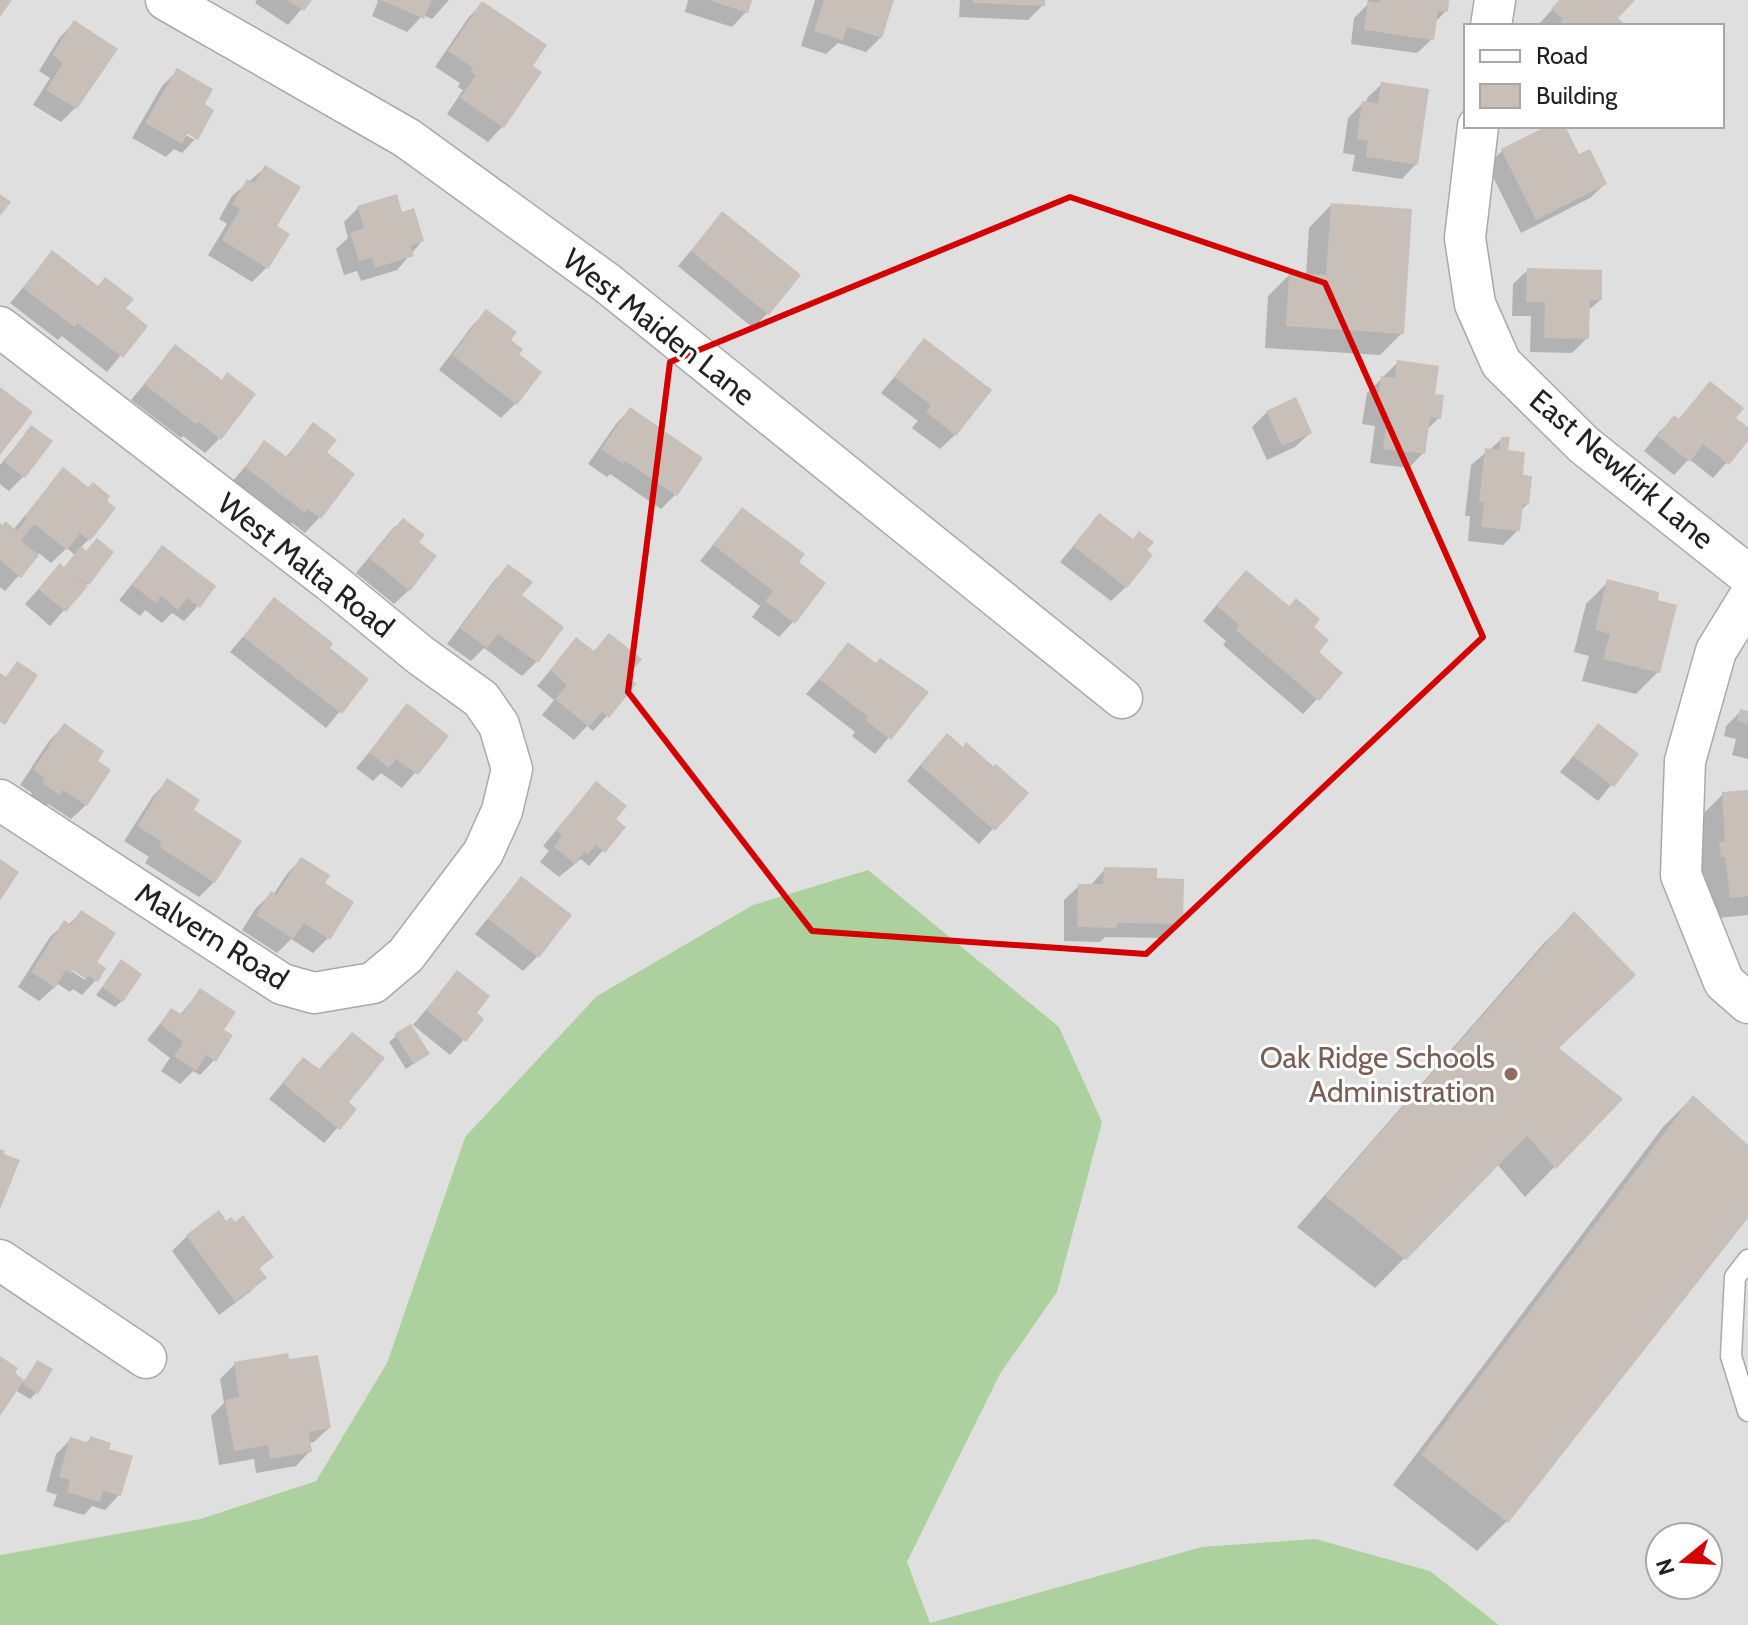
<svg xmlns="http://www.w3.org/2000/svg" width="1748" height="1625" font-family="Cabin,sans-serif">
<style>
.residential{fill:#e0dfdf;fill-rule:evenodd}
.forest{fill:#add19e}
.shadow{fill:#0003;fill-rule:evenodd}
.building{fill:#c7bfb8}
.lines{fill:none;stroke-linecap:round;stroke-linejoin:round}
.service-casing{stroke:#a9a9a9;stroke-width:23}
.minor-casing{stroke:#a9a9a9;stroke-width:43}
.service{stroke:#fff;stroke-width:20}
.minor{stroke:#fff;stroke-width:40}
.marked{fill:none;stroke:#d40000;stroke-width:6;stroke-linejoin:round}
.education-dot{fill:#8d6e63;stroke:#fff;stroke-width:3}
.labels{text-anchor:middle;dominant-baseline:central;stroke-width:6;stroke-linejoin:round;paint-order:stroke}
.street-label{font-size:30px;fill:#222;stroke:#fff}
.education-label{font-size:30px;fill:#785e54;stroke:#fff;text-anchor:end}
</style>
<rect width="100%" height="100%" fill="#f2efe9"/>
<path class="residential" d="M0 0H1748V1625H1499L1430 1571 1019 1598 930 1624 907 1562 1000 1374 1057 1292 465 1136 387 1363 316 1481 200 1519 0 1555ZM1466 26H1722V126H1466ZM1660 1537H1708V1585H1660Z"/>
<polygon class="forest" points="868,870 1059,1027 1102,1122 1057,1292 1000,1374 907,1562 930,1623 1202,1547 1315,1539 1430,1571 1499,1625 0,1625 0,1555 200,1519 316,1481 387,1363 465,1137 597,996 753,905"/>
<g class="shadow">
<polygon points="257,0 309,0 288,25 255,3"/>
<polygon points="376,0 449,0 432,19 423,15 407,32 372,16 378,1"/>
<polygon points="688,0 750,0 746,12 732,27 685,12"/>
<polygon points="815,0 892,0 881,37 866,52 838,43 826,54 801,46"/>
<polygon points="960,0 1043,0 1043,5 1028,20 959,17"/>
<polygon points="1368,0 1447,0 1446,11 1434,23 1432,39 1417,53 1351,44 1354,18 1367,5"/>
<polygon points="1561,0 1630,0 1616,18 1624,26 1540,26 1538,25"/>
<polygon points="482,4 530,66 539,73 502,127 488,142 447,114 463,90 458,87 460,83 435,67 468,18"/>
<polygon points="74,23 76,107 61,122 33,105 50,78 39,71 60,37"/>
<path d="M177 71 196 138 182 153 174 149 166 157 132 138 162 86ZM178 131 195 135V140Z"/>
<polygon points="1382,84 1416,164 1402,179 1352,171 1355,155 1343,153 1348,118 1363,103 1366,104 1367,98"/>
<polygon points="1551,126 1563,126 1578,157 1605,184 1590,198 1521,233 1487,165 1502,151"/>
<polygon points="266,167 274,227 267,267 252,282 208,255 227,224 219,219 232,196"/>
<polygon points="1331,205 1402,333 1380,355 1265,348 1268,296 1290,274 1306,275 1309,228"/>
<polygon points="358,208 401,214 422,241 397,270 361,281 357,271 344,275 336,249 348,238 344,222"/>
<polygon points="722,214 768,313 753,328 678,266"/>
<polygon points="52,253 145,326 107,372 62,336 58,340 10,303"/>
<polygon points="1528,270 1600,300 1588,311 1587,338 1572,353 1530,352 1531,316 1512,316 1513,284"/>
<polygon points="486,312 516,355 515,404 501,418 439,370 472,326"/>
<polygon points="924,341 955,435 940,449 912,428 918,421 881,393"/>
<polygon points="175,347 221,382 220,438 205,453 183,436 181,438 131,400"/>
<polygon points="1398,362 1433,395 1439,418 1426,430 1423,453 1409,468 1370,463 1375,426 1362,424 1367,393"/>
<polygon points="1710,383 1733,418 1748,430 1748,438 1713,478 1689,459 1674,475 1644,451 1659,432 1674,418 1677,421"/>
<polygon points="630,409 700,458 675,495 661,509 610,474 607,477 588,464 616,424"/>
<polygon points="1267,412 1310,433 1295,447 1267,460 1252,427"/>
<polygon points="313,425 324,453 352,474 319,518 305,533 292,523 289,526 232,482 265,443 285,458"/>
<polygon points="31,428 24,476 9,491 0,484 0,465"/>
<polygon points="1502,439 1506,452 1521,476 1527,504 1520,512 1518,530 1503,545 1468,541 1470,516 1465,516 1471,465"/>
<polygon points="63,470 89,539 80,548 87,584 50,626 25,604 60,565 64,569 75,555 67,548 51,563 39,553 5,591 0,587 0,525 13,530"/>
<polygon points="742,509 796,563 793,622 779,637 752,617 760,606 700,561"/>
<polygon points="1099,515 1126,587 1111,601 1060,562"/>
<polygon points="395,526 416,543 409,590 394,604 356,573"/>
<polygon points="162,547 198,606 184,621 172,613 162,623 145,610 140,616 119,600"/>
<polygon points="508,566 520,596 562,627 536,662 522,676 484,648 471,661 447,644 494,581"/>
<polygon points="1608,582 1658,672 1636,694 1582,681 1589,656 1574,652 1586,604"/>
<polygon points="1232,587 1311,627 1316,652 1317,699 1303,714 1223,645 1226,641 1203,621"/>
<polygon points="274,600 327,648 367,679 326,728 230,652"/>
<polygon points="609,635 625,678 607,716 593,731 587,726 574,740 542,715 554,700 537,686 576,640 592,653"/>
<polygon points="849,644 875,665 900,676 903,674 927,692 875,754 852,736 855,732 806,694"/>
<polygon points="408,706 446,736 402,788 381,773 373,781 356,768"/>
<polygon points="1741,711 1748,713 1748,759 1732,755 1736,739 1724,736 1726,726"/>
<polygon points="64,726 95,762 86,805 71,819 48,804 43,808 29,798 32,793 20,785 49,741"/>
<polygon points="1598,726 1636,755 1598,801 1560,772"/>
<polygon points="933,750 993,769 1026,793 979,844 907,781"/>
<polygon points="168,781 191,811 240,842 214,882 199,897 145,863 149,857 124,841 153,796"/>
<polygon points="596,783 613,820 623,828 589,866 581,859 559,877 540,862 549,851 543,846"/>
<polygon points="1748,792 1748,915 1709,919 1704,878 1699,879 1698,866 1703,861 1701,816 1723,794"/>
<polygon points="301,859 322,884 328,938 313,953 291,939 277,953 242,930 256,908 271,894 273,895 287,874"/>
<polygon points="1105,869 1155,880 1181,923 1166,938 1105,937 1100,942 1064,941 1064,900 1079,886 1090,886"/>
<polygon points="521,878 537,957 523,971 475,934"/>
<path d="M81 913 94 963 96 980 82 995 73 989 70 992 58 984 39 1001 18 987 50 937 65 923 68 925ZM66 963 85 975V980L64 966Z"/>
<polygon points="1574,914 1557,1049 1620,1100 1525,1197 1497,1164 1375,1288 1297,1227 1544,943"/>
<polygon points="121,962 122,1001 115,1007 96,995"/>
<polygon points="457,973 474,1013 482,1019 450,1055 413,1025"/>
<polygon points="200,991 221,1030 214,1060 200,1075 193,1071 180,1084 161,1071 170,1058 147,1040 171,1010 179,1016"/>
<polygon points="396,1036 427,1054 406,1069 389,1042"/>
<polygon points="303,1059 354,1109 324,1143 269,1099"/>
<polygon points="1693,1097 1748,1148 1748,1215 1506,1522 1477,1551 1393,1485 1663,1127"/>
<polygon points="219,1213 226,1223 234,1225 271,1257 258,1270 264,1277 250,1292 219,1315 172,1251 187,1236"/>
<polygon points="0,1358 12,1374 23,1382 38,1362 37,1392 30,1399 15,1390 0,1412"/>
<polygon points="235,1364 329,1428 314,1442 309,1443 310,1451 296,1466 256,1473 254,1459 219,1465 211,1416 224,1403 220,1379"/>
<polygon points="91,1438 106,1450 119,1495 105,1510 92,1506 84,1515 53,1506 57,1495 46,1491 56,1454 71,1439 85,1444"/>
</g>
<g class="building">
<polygon points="0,0 12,0 0,17"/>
<polygon points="287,0 312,0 304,11"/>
<polygon points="381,0 432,0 424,19"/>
<polygon points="708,0 752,0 748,13"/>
<polygon points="824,0 894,0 882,38 847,27 843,40 814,31"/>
<polygon points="973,0 1045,0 1045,6 973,3"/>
<polygon points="1380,0 1449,0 1448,12 1438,11 1434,40 1364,30 1368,1 1379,3"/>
<polygon points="1559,0 1635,0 1618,18 1627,26 1557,26 1563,19 1551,9"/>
<polygon points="482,1 547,45 533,66 542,72 504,128 460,98 476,75 471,72 473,68 448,51"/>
<polygon points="74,20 118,49 77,109 46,90 63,63 52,55"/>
<polygon points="177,68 213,89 205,104 214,110 198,140 188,134 182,144 145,123"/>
<polygon points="1381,82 1429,89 1418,165 1366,157 1368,141 1357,139 1362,101 1378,103"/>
<polygon points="1547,126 1565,126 1579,154 1590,149 1607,184 1536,220 1501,149"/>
<polygon points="265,165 301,187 277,226 290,234 268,269 222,240 240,209 232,204 247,179 254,183"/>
<polygon points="0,194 11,202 0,216"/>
<polygon points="397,194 402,212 414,208 424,241 410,246 414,256 375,268 372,258 359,261 350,233 364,228 357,206"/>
<polygon points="1331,203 1412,209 1404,334 1286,326 1289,272 1326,275"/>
<polygon points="722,211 801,275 769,315 691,251"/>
<polygon points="52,250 98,286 105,277 134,299 126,308 148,326 123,358 77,323 74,327 23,288"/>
<polygon points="1527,268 1602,270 1602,300 1590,300 1589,339 1544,338 1545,302 1526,302"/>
<polygon points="486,309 517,332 511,340 523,349 519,354 542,372 517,405 452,355"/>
<polygon points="924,338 992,390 956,436 926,412 931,405 894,377"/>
<polygon points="175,344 222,380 227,372 256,394 221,440 199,422 197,425 144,384"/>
<polygon points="1397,360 1439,366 1435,394 1444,395 1441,419 1430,417 1425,454 1383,449 1388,412 1376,410 1381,376 1395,378"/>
<polygon points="1710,381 1744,408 1736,418 1748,427 1748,441 1729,465 1703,444 1690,462 1657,436 1674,415 1679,419"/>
<polygon points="0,387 33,412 0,455"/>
<polygon points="1296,397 1312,433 1282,446 1266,411"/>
<polygon points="630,407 703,458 677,496 625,461 623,464 601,449"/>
<polygon points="313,422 337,440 327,452 355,474 321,519 308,509 305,513 245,467 264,440 287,457"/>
<polygon points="31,425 53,441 25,478 4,462"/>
<polygon points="1501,437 1510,437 1508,450 1525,452 1523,475 1532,476 1529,505 1523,504 1520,531 1481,527 1484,502 1479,502 1485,448 1499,450"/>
<polygon points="63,467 88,487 93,482 110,496 107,501 116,508 90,541 80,533 67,550 34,524 21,541 39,555 21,578 0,560 0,523 3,525 5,521 17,531 27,518 25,516"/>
<polygon points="742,507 805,554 799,562 826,583 795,624 765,601 773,591 713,545"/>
<polygon points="1099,513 1133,539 1139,531 1154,542 1147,550 1153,555 1127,588 1073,546"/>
<polygon points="403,518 425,535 419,542 437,556 410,591 369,558"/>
<polygon points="97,538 114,552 89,585 75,576 88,586 66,612 38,589 60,563 64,567 81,546 86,551"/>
<polygon points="162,545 216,586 200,608 187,598 178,610 161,596 156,603 132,585"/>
<polygon points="508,564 533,582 522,595 564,627 538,663 498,634 487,648 460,628"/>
<polygon points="1246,570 1289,606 1296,598 1320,619 1314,627 1329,640 1319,652 1343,673 1319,701 1236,630 1239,625 1216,605"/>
<polygon points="1607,579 1659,592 1658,600 1677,605 1660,673 1603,659 1610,634 1595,630"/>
<polygon points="274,597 333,643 330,648 369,679 342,714 243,637"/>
<polygon points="609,633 642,659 627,677 636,684 609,718 602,712 589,727 555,699 567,685 550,670 576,637 594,651"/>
<polygon points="848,642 876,663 880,658 929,692 891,740 865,720 868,717 819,679"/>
<polygon points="17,661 38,675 5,725 0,722 0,673 6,677"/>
<polygon points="407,703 449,736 418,775 396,759 389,768 369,752"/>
<polygon points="1740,709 1748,711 1748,724 1737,721"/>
<polygon points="64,723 104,751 98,761 111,770 87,806 63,790 60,795 42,783 45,778 33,770"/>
<polygon points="1598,723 1639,754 1614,787 1573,756"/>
<polygon points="947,733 963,747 966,742 993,766 996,764 1029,793 995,831 920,765"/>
<polygon points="167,778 200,800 194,810 242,841 215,883 159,847 162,842 137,826"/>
<polygon points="596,781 627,806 616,819 626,827 605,853 596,845 587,855 584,852 575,864 554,847 562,835 556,830"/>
<polygon points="1748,790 1748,896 1730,898 1725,857 1721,857 1719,842 1725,842 1722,792"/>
<polygon points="301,857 330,875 325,883 354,902 330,940 304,923 293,939 256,915 271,891 276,895"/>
<polygon points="0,859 19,872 0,901"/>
<polygon points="1104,867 1157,868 1157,878 1184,879 1183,924 1117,923 1117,928 1077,927 1078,884 1103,884"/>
<polygon points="521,876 572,915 539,958 488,919"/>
<polygon points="81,910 116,933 97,962 106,968 98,982 89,976 86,979 73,970 71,974 66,970 55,988 31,972 64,920 71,925"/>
<polygon points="1574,911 1636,975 1559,1048 1623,1099 1556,1169 1527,1136 1406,1260 1325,1196"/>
<polygon points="121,959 142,974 123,1002 102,987"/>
<polygon points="457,970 490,996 477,1013 484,1019 466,1042 426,1010"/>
<polygon points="200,988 236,1012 224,1030 233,1035 216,1062 206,1055 196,1071 174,1056 183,1042 160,1024 171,1008 182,1015"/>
<polygon points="411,1024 430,1054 414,1064 394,1034"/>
<polygon points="352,1032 385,1058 349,1102 357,1109 340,1130 282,1083 303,1057 319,1069"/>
<polygon points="1693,1095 1748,1145 1748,1218 1508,1523 1421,1455"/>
<polygon points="0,1149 5,1151 4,1154 20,1160 0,1209"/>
<polygon points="219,1210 226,1221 231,1217 235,1222 243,1215 274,1257 259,1268 267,1278 235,1302 186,1235"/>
<polygon points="288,1353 289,1359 318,1355 331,1428 309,1432 312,1452 270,1459 268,1445 234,1451 225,1400 239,1397 234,1362"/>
<polygon points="0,1356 18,1368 15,1373 24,1380 0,1416"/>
<polygon points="37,1360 53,1369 38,1394 23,1384"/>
<polygon points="90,1436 111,1443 109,1449 133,1456 121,1496 103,1491 100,1502 67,1492 70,1480 59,1477 70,1437 89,1443"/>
</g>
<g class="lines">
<g class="service-casing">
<polyline id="service" points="1748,1260 1735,1277 1731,1356 1748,1411"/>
</g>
<g class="minor-casing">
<g id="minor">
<polyline points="166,0 407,138 607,283 1122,698"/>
<polyline points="1491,26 1495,0"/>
<polyline points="1478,126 1465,238 1475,304 1501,363 1584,445 1748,575"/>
<polyline points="0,327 331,582 420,655 481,699 499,725 512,769 502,811 483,853 406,955 373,983 314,993 282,984 0,800"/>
<polyline points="1748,599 1716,651 1685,761 1681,875 1724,982 1748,1003"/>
<polyline points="0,1260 146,1358"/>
</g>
</g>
<use href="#service" class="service"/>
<use href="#minor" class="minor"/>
</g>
<path class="marked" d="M1070 197 1325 283 1483 637 1146 954 812 931 628 692 670 362Z"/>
<circle class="education-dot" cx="1511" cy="1074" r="8"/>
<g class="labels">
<g class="street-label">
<text transform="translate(659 327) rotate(38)">West Maiden Lane</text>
<text transform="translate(1622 469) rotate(40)">East Newkirk Lane</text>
<text transform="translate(306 565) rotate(38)">West Malta Road</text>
<text transform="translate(212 936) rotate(32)">Malvern Road</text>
</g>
<g class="education-label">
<text x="1495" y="1057">Oak Ridge Schools<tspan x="1495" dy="34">Administration</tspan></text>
</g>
</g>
<rect x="1464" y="24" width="260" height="104" fill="#ffffff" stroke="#a7a7a7" stroke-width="2"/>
<rect x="1480" y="50" width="40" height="12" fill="#ffffff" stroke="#a7a7a7" stroke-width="2"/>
<text x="1536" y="64" font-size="24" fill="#222222">Road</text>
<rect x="1480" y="84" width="40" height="24" fill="#c7bfb8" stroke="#a7a7a7" stroke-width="2"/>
<text x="1536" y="104" font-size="24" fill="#222222">Building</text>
<g transform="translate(1684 1561) rotate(252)"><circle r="38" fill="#ffffff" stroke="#a7a7a7" stroke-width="2"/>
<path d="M0-6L14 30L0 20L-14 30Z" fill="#d40000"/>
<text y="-12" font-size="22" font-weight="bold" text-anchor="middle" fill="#222222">N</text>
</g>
</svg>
